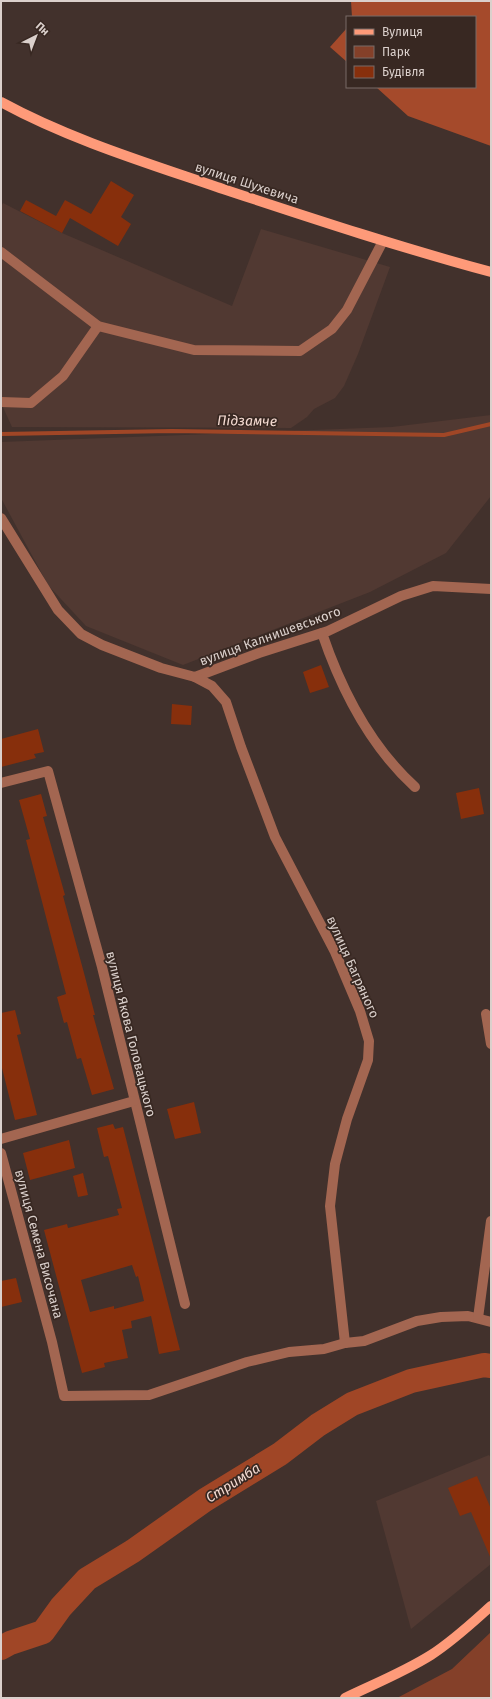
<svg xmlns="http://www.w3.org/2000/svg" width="492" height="1699" font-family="'Fira Sans',sans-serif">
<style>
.built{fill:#513932}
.green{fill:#844029}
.forest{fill:#a54a2b}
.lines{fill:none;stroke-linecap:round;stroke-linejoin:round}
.stream{stroke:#a04626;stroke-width:4}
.river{stroke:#a04626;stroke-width:24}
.building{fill:#872f0c;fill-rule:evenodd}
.minor{stroke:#a36651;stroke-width:10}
.major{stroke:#fe9a79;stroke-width:10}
.labels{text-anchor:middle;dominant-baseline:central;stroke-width:3.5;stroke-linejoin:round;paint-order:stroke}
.street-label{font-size:13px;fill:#dbd0cc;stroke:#382822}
.water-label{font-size:14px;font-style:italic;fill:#f5dbd2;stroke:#382822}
</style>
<rect width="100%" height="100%" fill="#42312c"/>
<g class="built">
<polygon points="3,203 62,233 232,306 261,229 390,267 358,354 344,386 335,398 314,409 307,417 291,428 12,427 1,403 1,207"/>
<polygon points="491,415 491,496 446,553 370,592 183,665 86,626 48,585 1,498 1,442 392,427"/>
<polygon points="489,1455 491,1458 491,1564 411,1629 376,1501"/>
</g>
<polygon class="green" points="491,1632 491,1698 397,1698 452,1669"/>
<g class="forest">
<polygon points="351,1 491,1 491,146 408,116 376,87 475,87 475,17 352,17"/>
<polygon points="347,28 347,62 330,47"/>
</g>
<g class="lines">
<polyline class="stream" points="1,434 172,431 444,435 491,424"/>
<polyline class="river" points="1,1648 10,1643 43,1632 61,1607 87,1579 133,1551 205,1500 280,1454 318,1425 352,1404 411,1381 484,1365 491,1366"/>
</g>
<g class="building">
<polygon points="111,181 134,195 121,217 131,224 118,246 70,218 62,233 20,211 26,200 56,216 65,200 91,214"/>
<polygon points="321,665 329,687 310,693 303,672"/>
<polygon points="172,704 192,706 191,725 171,724"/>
<polygon points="38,729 44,752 34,754 36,758 1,767 1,739"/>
<polygon points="479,788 484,814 461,819 456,793"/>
<polygon points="41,794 47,816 43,817 65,895 63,896 84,973 95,1015 93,1015 114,1089 92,1095 81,1058 77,1059 67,1022 64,1023 57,997 66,994 26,840 30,839 19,800"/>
<polygon points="15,1010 21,1034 17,1035 37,1115 15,1120 1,1064 1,1013"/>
<polygon points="194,1102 201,1133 175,1139 167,1109"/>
<path d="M113 1124 115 1129 123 1127 180 1350 159 1354 151 1316 131 1321 132 1328 122 1330 128 1358 104 1363 105 1367 82 1373 44 1230 67 1224 68 1228 119 1215 117 1209 122 1208 108 1156 104 1157 97 1128ZM132 1265 136 1277 138 1276 144 1301 114 1309V1306L90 1312 81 1280Z"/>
<polygon points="69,1140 75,1168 30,1180 23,1153"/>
<polygon points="83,1173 88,1195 78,1197 73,1176"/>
<polygon points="16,1278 22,1302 1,1307 1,1281"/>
<polygon points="477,1476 491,1509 491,1559 471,1512 460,1516 448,1488"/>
</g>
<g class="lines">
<g class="minor">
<polyline points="1,252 98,326 194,350 300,351 332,329 347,310 383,241"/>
<polyline points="1,402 31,403 63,376 98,326"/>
<polyline points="1,518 58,610 81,634 102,645 161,668 195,677 259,653 328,631 401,596 433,586 491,589"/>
<path d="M322 633C341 689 370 746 415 787"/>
<polyline points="195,677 212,686 226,702 241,747 275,837 335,952 360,1011 369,1041 368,1060 347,1119 335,1164 330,1206 345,1343"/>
<polyline points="1,783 48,771 102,967 185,1304"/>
<polyline points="486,1014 491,1044"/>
<polyline points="1,1139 134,1101"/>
<polyline points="1,1153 52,1342 64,1396 149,1395 247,1362 289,1352 324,1349 345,1343 364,1341 417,1321 441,1317 468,1316 491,1322"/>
<polyline points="478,1318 491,1221"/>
</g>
<g class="major">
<path d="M1 102C69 139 144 162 217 187 308 217 398 247 491 272"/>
<path d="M345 1698C374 1684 404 1672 431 1655 453 1641 472 1623 491 1606"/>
</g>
</g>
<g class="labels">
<g class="street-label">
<text transform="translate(247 183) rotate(18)">вулиця Шухевича</text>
<text transform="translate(270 636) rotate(-20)">вулиця Калнишевського</text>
<text transform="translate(353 967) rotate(66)">вулиця Багряного</text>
<text transform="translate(131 1034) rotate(76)">вулиця Якова Головацького</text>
<text transform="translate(39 1244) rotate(75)">вулиця Семена Височана</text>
</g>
<g class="water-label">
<text transform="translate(247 421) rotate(1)">Підзамче</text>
<text transform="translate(233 1483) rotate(-32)">Стримба</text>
</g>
</g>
<rect width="492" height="1699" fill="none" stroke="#dbd0cc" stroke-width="4"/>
<rect x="346" y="16" width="130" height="72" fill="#382822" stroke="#796b66"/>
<rect x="354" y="29" width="20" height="6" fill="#fe9a79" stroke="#796b66"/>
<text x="382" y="36" font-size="12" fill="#dbd0cc">Вулиця</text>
<rect x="354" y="46" width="20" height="12" fill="#844029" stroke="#796b66"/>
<text x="382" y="56" font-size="12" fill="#dbd0cc">Парк</text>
<rect x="354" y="66" width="20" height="12" fill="#872f0c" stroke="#796b66"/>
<text x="382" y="76" font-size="12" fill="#dbd0cc">Будівля</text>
<g transform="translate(36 36) rotate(42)" stroke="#382822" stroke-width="3" paint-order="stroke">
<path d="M0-3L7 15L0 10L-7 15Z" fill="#dbd0cc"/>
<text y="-6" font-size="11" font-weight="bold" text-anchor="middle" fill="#dbd0cc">Пн</text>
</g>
</svg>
